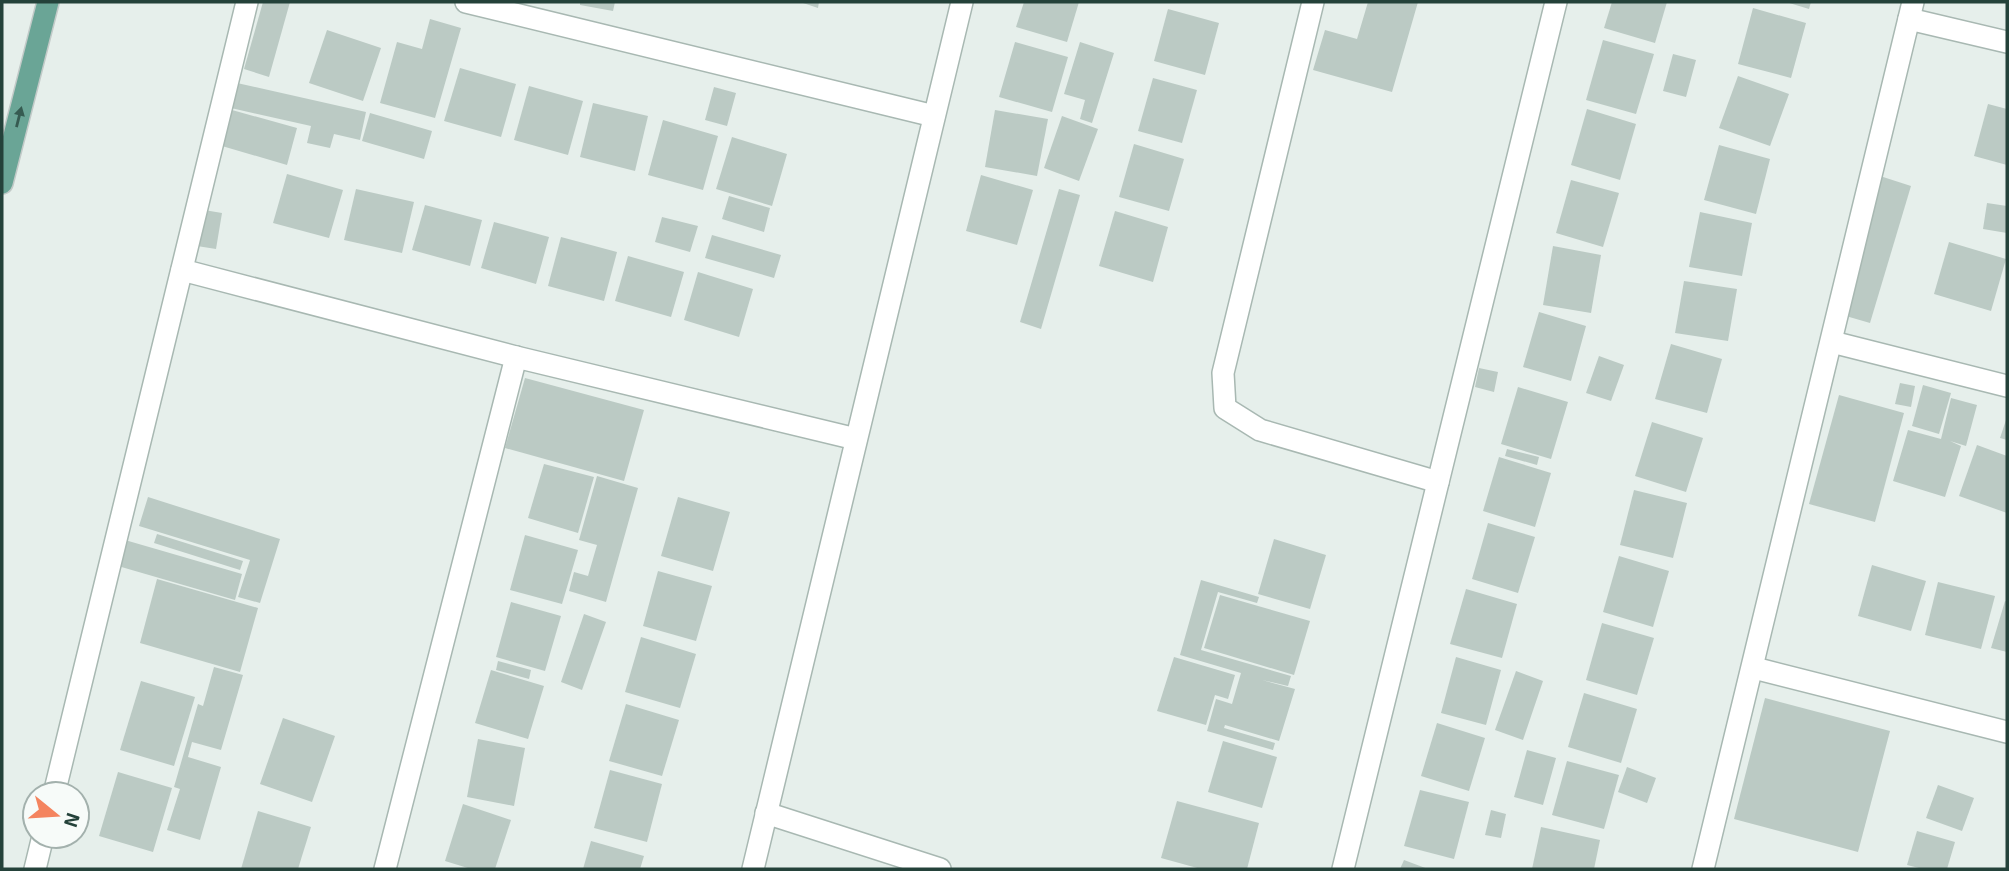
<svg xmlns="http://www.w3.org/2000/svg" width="2009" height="871" font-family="'Exo 2',sans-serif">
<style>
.building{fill:#bbcac4}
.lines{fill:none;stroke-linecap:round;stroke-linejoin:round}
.minor-casing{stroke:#a8b8b2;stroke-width:24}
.primary-casing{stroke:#c2cac8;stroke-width:24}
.minor{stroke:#fff;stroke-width:21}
.primary{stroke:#6aa596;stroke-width:21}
.oneway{fill:#365b51}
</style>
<rect width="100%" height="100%" fill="#e6efeb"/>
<g class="building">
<polygon points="263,2 290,2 269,77 244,69"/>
<polygon points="580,2 615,2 613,11 580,5"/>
<polygon points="800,2 819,2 818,8"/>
<polygon points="1024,2 1079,2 1067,42 1016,27"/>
<polygon points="1368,2 1418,2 1392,92 1313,70 1325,30 1357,39"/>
<polygon points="1612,2 1667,2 1655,43 1604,28"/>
<polygon points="1786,2 1811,2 1809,9"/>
<polygon points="1753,8 1806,23 1791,78 1738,64"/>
<polygon points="1168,9 1219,23 1205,75 1154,61"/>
<polygon points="430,19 461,28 435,118 380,103 397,42 422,49"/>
<polygon points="327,30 381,48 363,101 309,83"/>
<polygon points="1603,40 1654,54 1636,114 1586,100"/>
<polygon points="1015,42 1068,57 1052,112 999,97"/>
<polygon points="1080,42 1114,53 1092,123 1080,119 1085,100 1064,94"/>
<polygon points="1673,54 1696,60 1686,97 1663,91"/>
<polygon points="460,68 516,84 501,137 444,121"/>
<polygon points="1738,76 1789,94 1770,146 1719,128"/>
<polygon points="1153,78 1197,90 1182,143 1138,131"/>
<polygon points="237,83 366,112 360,140 334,134 330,148 307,143 311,126 231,108"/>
<polygon points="529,86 583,101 568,155 514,140"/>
<polygon points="714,87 736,93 727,126 705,120"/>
<polygon points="593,103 648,116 635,171 580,157"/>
<polygon points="1988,104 2007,109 2007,165 1974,156"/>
<polygon points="1587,109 1636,124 1620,180 1571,165"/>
<polygon points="232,110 297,128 287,165 222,146"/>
<polygon points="995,110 1048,119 1037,176 985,167"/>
<polygon points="370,113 432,131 424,159 362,141"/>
<polygon points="1062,116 1098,129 1079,181 1044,168"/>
<polygon points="663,120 718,136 703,190 648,175"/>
<polygon points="732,137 787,154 772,206 716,189"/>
<polygon points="1134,144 1184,159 1169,211 1119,197"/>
<polygon points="1719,145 1770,159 1756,214 1704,200"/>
<polygon points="287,174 343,190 329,238 273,223"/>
<polygon points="981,175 1033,190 1017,245 966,231"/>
<polygon points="1880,176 1911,186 1870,323 1839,314"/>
<polygon points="1571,180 1619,193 1603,247 1556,233"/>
<polygon points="356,189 414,202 402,253 344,240"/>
<polygon points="1059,189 1080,195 1041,329 1020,322"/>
<polygon points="729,196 770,208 764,232 722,219"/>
<polygon points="1987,203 2007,206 2007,233 1983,229"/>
<polygon points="425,205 482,220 470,266 412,250"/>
<polygon points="204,210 222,213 216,249 197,246"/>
<polygon points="1115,211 1168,227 1153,282 1099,266"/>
<polygon points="1700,212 1752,223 1742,276 1689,267"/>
<polygon points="662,217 698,226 690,252 655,242"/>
<polygon points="494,222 549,237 536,284 481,268"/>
<polygon points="712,235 781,255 774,278 705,258"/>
<polygon points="561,237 617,252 604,301 548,286"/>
<polygon points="1949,242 2006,259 1991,311 1934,294"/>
<polygon points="1553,246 1601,255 1591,313 1543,305"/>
<polygon points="628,256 684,272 671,317 615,301"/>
<polygon points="698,272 753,289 739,337 684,320"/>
<polygon points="1684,281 1737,289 1728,341 1675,333"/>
<polygon points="1539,312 1586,326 1571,381 1523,367"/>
<polygon points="1671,344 1722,359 1707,413 1655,399"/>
<polygon points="1599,356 1624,365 1611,401 1586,393"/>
<polygon points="1479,368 1498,372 1494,392 1475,387"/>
<polygon points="525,378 644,410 624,481 505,448"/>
<polygon points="1900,383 1915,386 1911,407 1895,404"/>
<polygon points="1923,385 1951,393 1939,434 1912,426"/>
<polygon points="1518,387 1568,402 1551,459 1501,444"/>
<polygon points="1839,395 1904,413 1875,522 1809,504"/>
<polygon points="1951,398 1977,405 1966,446 1950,441 1961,446 1945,497 1893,481 1908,430 1941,439"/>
<polygon points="2007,417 2007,440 2000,438"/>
<polygon points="1652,422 1703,438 1686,492 1635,476"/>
<polygon points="1977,445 2007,456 2007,513 1959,496"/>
<polygon points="1507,449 1539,457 1537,465 1505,456"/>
<polygon points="1499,457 1551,473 1535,527 1483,511"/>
<polygon points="544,464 594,477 578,533 528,518"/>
<polygon points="597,476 638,488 606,602 569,591 574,572 588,576 597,545 579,540"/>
<polygon points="1634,490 1687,503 1673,558 1620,545"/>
<polygon points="148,497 280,539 260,603 238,597 250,560 139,526"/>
<polygon points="678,497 730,512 713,571 661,556"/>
<polygon points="1488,523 1535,537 1518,593 1472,579"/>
<polygon points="157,534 243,561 240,570 154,543"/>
<polygon points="525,535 578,550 562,604 510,590"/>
<polygon points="1274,539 1326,555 1310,609 1258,594"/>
<polygon points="125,540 242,574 235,600 118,566"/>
<polygon points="1619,556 1669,571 1653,627 1603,612"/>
<polygon points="1872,565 1926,581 1911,631 1858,616"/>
<polygon points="658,571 712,586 696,641 643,626"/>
<polygon points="157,579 258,608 240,672 140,643"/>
<polygon points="1201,580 1259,597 1257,603 1218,592 1201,650 1291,676 1288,686 1262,680 1295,689 1279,741 1225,725 1224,728 1275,743 1273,750 1207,731 1216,699 1232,704 1241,673 1180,655"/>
<polygon points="1938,582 1995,596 1981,649 1925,635"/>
<polygon points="1466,589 1517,604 1502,658 1450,644"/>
<polygon points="1220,595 1310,621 1294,675 1204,648"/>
<polygon points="2005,601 2007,602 2007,652 1991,648"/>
<polygon points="511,602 561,616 545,671 496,657"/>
<polygon points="584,614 606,622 582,690 561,682"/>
<polygon points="1602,623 1654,638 1637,695 1586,680"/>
<polygon points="641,637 696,654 680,708 625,692"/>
<polygon points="1174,657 1235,675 1228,699 1215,695 1206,725 1157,711"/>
<polygon points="1456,657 1501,670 1486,725 1441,713"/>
<polygon points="498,661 531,670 529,679 496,670"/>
<polygon points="214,667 243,675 221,750 192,742 188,757 221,767 200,840 167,830 180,789 174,787 198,704 203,706"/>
<polygon points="491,670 544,686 528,739 475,723"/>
<polygon points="1516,671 1543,681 1523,740 1495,730"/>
<polygon points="141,681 195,697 174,766 120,750"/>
<polygon points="1584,693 1637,709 1621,763 1568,747"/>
<polygon points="1765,698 1890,731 1858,852 1734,819"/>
<polygon points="626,704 679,720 662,776 609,761"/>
<polygon points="283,718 335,736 312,802 260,784"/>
<polygon points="1437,723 1485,738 1469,791 1421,776"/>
<polygon points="478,739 525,748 514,806 467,797"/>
<polygon points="1223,741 1277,757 1262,808 1208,792"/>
<polygon points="1527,750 1556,758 1543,805 1514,797"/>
<polygon points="1567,761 1619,775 1604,829 1552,815"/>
<polygon points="1627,767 1656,778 1647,803 1618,792"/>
<polygon points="610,770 662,784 647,842 594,828"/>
<polygon points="118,772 172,788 153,852 99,836"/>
<polygon points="1938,785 1974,798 1962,831 1926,818"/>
<polygon points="1420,790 1469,802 1454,859 1404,846"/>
<polygon points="1177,801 1259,823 1247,869 1201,869 1161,858"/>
<polygon points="463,804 511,820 495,869 471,869 445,861"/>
<polygon points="1491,810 1506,814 1501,838 1485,835"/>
<polygon points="258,811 311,827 298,869 241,869"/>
<polygon points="1541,827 1600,840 1594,869 1532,869"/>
<polygon points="1917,831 1955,842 1947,869 1923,869 1907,865"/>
<polygon points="591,841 644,856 640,869 583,869"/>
<polygon points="1404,860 1428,869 1400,869"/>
</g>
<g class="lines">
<g class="minor-casing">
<g id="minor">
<polyline points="466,2 934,116"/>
<polyline points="1313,2 1223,373 1225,408 1260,430 1438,482"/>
<polyline points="1909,19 2007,42"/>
<polyline points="182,270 516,357 856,439"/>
<polyline points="1832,342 2007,386"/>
<polyline points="1754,668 2007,732"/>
<polyline points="54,794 247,2"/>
<polyline points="766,813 940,869"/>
<polyline points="35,869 43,836"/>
<polyline points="385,869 516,357"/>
<polyline points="753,869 962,2"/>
<polyline points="1343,869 1556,2"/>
<polyline points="1703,869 1913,2"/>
</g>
</g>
<g class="primary-casing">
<polyline id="primary" points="2,183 48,2"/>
</g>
<use href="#minor" class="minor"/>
<use href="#primary" class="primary"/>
</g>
<defs><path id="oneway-solid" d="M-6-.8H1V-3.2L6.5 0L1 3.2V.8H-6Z" transform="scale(1.75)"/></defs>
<use class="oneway" href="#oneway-solid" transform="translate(19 117) rotate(-76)"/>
<rect width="2009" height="871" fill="none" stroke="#24423a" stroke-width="7"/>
<g transform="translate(56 815) rotate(108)"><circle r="33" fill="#f7fbf9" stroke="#a3b1ad" stroke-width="2"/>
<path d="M0-5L12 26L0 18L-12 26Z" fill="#f4845f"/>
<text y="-10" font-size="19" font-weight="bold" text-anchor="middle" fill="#24423a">N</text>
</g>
</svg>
